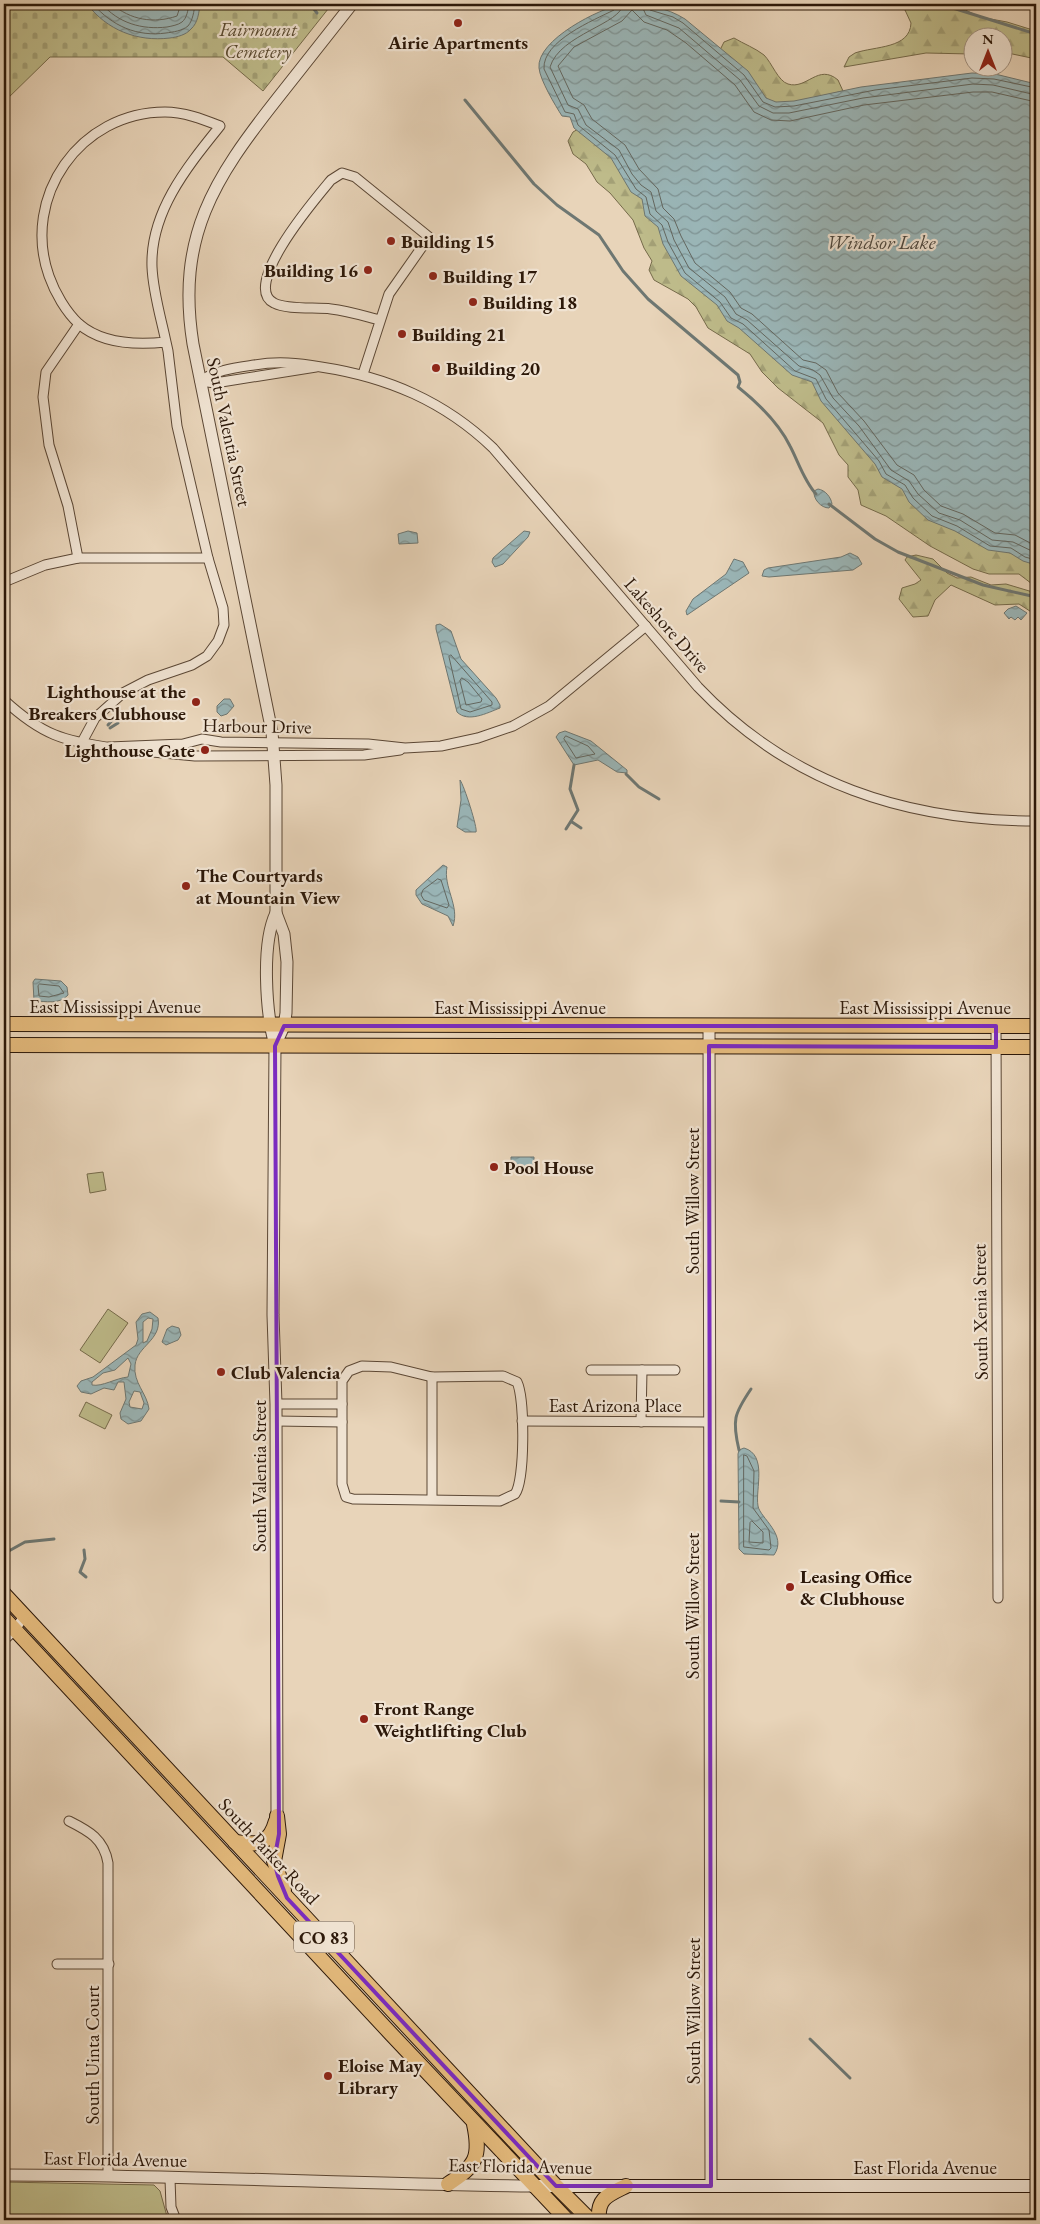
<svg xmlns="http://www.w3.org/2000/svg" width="1040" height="2224" font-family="'EB Garamond',serif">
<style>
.forest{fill:url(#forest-firs);stroke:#756a4a}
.cemetery{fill:url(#cemetery-stones);stroke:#756a4a}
.park{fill:#bebb8a;stroke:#756a4a}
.water{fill:url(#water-waves);stroke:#6e7772;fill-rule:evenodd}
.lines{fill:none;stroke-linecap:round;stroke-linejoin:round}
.shore{stroke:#636760;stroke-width:1}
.stream{stroke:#6e7772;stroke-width:3}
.minor-casing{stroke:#5b4735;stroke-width:11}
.tertiary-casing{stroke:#5b4735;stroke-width:13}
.secondary-casing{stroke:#2c1809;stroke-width:14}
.primary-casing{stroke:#2c1809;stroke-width:16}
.minor{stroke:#f0e3d2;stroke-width:9}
.tertiary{stroke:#f0e3d2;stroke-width:11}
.secondary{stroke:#f0e3d2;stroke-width:12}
.primary{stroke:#e4ba7c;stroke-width:14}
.marked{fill:none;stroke:#7b2cbf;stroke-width:4;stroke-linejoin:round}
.poi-dot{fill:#8f2418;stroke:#f0e3d2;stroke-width:2}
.labels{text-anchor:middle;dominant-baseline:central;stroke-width:4.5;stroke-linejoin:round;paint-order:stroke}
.shield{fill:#f0e3d2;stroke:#675545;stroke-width:1}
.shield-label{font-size:18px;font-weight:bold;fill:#2c1809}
.park-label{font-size:19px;font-style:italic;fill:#584930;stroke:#f0e3d2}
.poi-label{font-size:19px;font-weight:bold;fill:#2c1809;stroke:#f0e3d2;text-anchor:start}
.street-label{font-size:19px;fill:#2c1809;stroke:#f0e3d2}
.water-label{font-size:20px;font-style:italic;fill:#4d473e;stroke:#f0e3d2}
</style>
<defs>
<pattern id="forest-firs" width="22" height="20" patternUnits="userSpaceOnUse" patternTransform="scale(1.25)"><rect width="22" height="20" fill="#bebb8a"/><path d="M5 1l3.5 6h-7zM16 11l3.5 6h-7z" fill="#a3a076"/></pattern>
<pattern id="cemetery-stones" width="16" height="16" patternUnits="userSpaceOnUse" patternTransform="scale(1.25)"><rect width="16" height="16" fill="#bebb8a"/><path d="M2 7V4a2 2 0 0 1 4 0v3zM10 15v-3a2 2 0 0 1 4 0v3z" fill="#a3a076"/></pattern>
<pattern id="water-waves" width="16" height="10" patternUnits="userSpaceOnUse" patternTransform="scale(1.25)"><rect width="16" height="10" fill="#9ab6b8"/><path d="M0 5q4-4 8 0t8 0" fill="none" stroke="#7e9394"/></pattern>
</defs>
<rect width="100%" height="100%" fill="#e8d4b9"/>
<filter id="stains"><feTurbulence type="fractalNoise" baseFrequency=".004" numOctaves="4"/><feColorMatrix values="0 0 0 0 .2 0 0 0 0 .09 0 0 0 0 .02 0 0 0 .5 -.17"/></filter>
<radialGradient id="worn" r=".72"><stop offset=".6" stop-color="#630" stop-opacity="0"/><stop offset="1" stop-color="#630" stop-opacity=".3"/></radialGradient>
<g class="forest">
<path d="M898 4H953L980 17 1007 22 1036 31V59L1003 52 1002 38H972L971 54 926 53 844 67 849 57 855 53C875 46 910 49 911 23L905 10Z"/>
<path d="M734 38C744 44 755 48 764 55 772 63 778 81 788 84 807 90 818 63 838 80L843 91 775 107 720 50 724 42Z"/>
<polygon points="580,128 597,137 659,222 810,379 994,548 1036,561 1036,587 1019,574 989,574 973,569 930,546 886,516 861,505 858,490 848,477 848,465 839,455 823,423 778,388 762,372 750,354 708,328 696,307 688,299 654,280 649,270 652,261 644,248 633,220 610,193 597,182 586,164 573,154 568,141 573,132"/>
<polygon points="916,555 933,559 947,573 957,578 971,577 991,585 1006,584 1036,593 1036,615 1019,604 995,605 951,585 935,600 928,616 913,617 899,599 902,588 915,584 921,580 905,560 907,557"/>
</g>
<polygon class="cemetery" points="4,4 332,4 263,91 223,57 50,57 4,102"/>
<g class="park">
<polygon points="103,1172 106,1190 90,1193 87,1174"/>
<polygon points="108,1309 128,1323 100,1363 80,1350"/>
<polygon points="86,1402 112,1415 105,1429 79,1416"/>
<polygon points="4,2182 154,2185 160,2191 168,2220 4,2220"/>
</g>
<g class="water">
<path d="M87 4H200C199 12 198 23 191 29 186 35 177 37 170 38 137 42 107 30 87 4Z"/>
<path d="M623 4C645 4 666 7 685 19L748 71 766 98 776 102 794 101 861 87 972 73 995 74 1036 84V565L1023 561 1010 553 988 550 955 531 928 520 909 502 902 489 882 477 875 464 821 401 812 382 792 375 739 328 727 321 717 305 681 276 663 244 658 227 645 216 642 199 631 192 611 158 574 128 570 117 562 116C555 105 540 80 539 68 536 40 600 8 623 4Z"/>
<path d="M818 489C825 490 831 497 832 504L829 508C821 508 813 499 814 491Z"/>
<polygon points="408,531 417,533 418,543 399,544 398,534"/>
<polygon points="524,531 530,532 528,537 503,564 495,567 492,562 493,558"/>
<polygon points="850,553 858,557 862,564 853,570 769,577 762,576 764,570 768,568 841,557"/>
<polygon points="734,559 743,562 749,573 687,615 686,611 693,599 726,574"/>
<polygon points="1016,606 1027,613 1021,620 1018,617 1015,620 1011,617 1009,619 1004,613 1008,609"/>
<path d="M440 624 451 631 461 659 496 698 500 705V708C487 713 468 723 457 712L436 629V625Z"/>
<polygon points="224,699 230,699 234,706 227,714 221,716 217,712 217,706"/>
<polygon points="565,731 591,741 627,770 627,773 617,772 598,760 574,765 556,737 559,733"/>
<path d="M460 780C464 785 478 829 476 832H465L457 827 461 800Z"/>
<path d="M443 865 447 867C443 887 460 906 453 926L448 916 422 904 416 895V890Z"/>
<path d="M35 979 61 981 67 987 68 995C59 1005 46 1001 34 1001L33 982Z"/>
<polygon points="511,1157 534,1157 534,1168 511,1167"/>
<path d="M150 1312 158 1318C162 1340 137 1346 135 1365 133 1383 147 1393 149 1409L141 1421 128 1424 121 1419 120 1413 126 1399 124 1382H118L114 1390 104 1388 91 1394 81 1392 77 1386 81 1381 93 1377 136 1345 138 1339 136 1322 142 1314ZM148 1318 153 1319 152 1329 147 1341 143 1343V1322ZM128 1358 131 1364 128 1377C116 1378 102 1387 92 1385V1382L103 1373 115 1370ZM134 1391 140 1392 144 1403 142 1409 130 1407 129 1402Z"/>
<polygon points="172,1326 179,1328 181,1335 178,1340 166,1345 162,1342 167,1329"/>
<path d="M744 1448C768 1455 755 1489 758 1506 760 1518 788 1535 774 1555L744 1554 739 1549 738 1454 739 1450Z"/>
</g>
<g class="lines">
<g class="shore">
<path d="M93 4C112 26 137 37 166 33 173 32 182 31 188 26 193 20 194 11 195 4"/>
<path d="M102 4C118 23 142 30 167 27 172 26 178 25 182 22 187 18 188 10 189 4"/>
<path d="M112 4C130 20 154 24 177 16L181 4"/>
<path d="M617 4 614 10C594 20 542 41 544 69L565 112 574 114 578 125 615 155 636 189 646 197 650 214 662 225 668 242 685 273 720 302 731 318 743 324 795 371 816 379 826 399 879 461 886 474 905 485 913 498 932 516 957 526 990 546 1011 548 1025 557 1036 560"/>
<path d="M623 4C622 24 560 34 550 67L568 105 578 109 586 125 619 150 632 174 641 185 651 192 656 211 668 222 674 240 689 268 725 297 736 314 747 320 799 366 813 370 820 375 833 398 859 426 891 470 909 481 918 494 939 513 960 520 992 540 1013 542 1036 553"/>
<polyline points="641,4 646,15 679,28 740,80 759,106 773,113 789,113 863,98 973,84 993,85 1036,95"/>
<polyline points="647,4 650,10 673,17 683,23 744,75 763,102 775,107 794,106 875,90 972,78 994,79 1036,88"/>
<polyline points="1036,102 992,92 973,92 864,105 790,121 771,120 754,112 735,85 686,43 667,30 644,22 632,10 622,21 574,47 558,66 573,98 584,105 592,119 625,145 639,169 658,189 663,208 674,219 681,236 695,263 730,292 741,308 752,314 803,360 816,363 826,370 838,393 864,421 897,465 914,475 924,490 941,506 963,514 995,533 1015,535 1036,546"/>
<polygon points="451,655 492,702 492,705 470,712 461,709 449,657"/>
<polygon points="462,678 468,682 482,699 481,702 466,705 460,681"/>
<polygon points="566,736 588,746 595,754 576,758 564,739"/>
<polygon points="438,879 441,880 449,905 447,908 424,900 421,895 423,890"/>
<polygon points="40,984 59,986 64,993 49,997 39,996 38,986"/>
<polygon points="744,1455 747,1456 754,1471 753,1508 769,1530 771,1548 769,1550 744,1547"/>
<polygon points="752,1521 763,1532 763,1543 749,1542 750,1523"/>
</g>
<g class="stream">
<polyline points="310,4 317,13"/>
<polyline points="940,4 1036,34"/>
<path d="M465 100 534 184 557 205 599 235 623 271 648 299 738 375 740 382 738 387C758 403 778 422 790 446 798 461 804 481 816 494"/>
<polyline points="829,504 875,539 898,552 983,585 1036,597"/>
<polyline points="108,725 114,718 119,719"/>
<polyline points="110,728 118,723"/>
<polyline points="626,774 639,787 659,799"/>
<polyline points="572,822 581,828"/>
<polyline points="566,829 578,810 570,789 574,765"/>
<path d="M739 1450C732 1420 734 1414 751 1389"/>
<polyline points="721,1501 739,1502"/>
<polyline points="84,1550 85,1559 80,1572 86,1577"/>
<polyline points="7,1552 25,1542 54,1539"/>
<polyline points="810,2039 850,2078"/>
</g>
<g class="minor-casing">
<g id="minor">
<path d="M363 374 389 294 429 237 355 177 342 173 331 180C317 197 240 286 274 303 287 310 316 307 331 309 348 311 364 316 380 320"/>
<path d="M200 381C216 370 234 368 254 365 278 361 298 363 321 367 387 377 444 401 493 448L698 687C790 784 906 821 1036 821"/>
<polyline points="200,381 215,383 316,367"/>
<polyline points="78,558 68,506 49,445 43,397 46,372 79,324"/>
<polyline points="4,582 45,565 78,558 208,558"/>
<path d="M4 700C42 735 63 741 113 748"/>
<path d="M81 744 95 718 123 693 148 680 192 665 207 656 218 641 224 625 223 608 208 558 177 426 168 351 166 342C161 318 153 292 152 267 150 212 187 167 220 126 202 119 184 112 165 112 80 112 21 197 49 276 55 293 66 312 79 324 102 344 138 345 166 342"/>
<polyline points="109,747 183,744 202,739 221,742 368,744 405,748 441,746 478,738 513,726 549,706 646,626"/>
<polyline points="131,750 195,756 364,755 400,750"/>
<polyline points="996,1026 998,1598"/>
<path d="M362 1366 391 1367 432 1377 503 1376 517 1382C525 1399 525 1481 515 1494L500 1501 353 1499 346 1497 342 1484V1381L349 1371Z"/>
<polyline points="591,1370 675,1370"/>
<polyline points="276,1404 342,1404"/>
<polyline points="276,1421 342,1422"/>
<polyline points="522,1421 709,1422"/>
<polyline points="641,1422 642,1370"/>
<polyline points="432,1499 432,1377"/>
<polyline points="4,1640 15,1630 24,1616"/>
<path d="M69 1821C89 1831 104 1839 108 1863V2176"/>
<polyline points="57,1964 109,1964"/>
<polyline points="170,2179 171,2207 176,2220"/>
</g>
</g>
<g class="tertiary-casing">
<g id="tertiary">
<path d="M276 913C261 944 266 1013 275 1046L273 1315 276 1404 277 1816"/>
<polyline points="709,1025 711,2186"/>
<path d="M275 1046 284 1026 286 1013 287 962 284 934 276 913V785L272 732 193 344C176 237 214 179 277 99 302 67 327 36 352 4"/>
<path d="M4 2175C180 2175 357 2184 533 2186"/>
</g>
</g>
<g class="secondary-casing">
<polyline id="secondary" points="533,2186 1036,2186"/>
</g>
<g class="primary-casing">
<g id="primary">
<polyline points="4,1024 1036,1026"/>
<polyline points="4,1045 1036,1047"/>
<polyline points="4,1594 556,2186 590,2220"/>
<polyline points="4,1618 392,2035 567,2220"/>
<polyline points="277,1816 279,1834 274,1861 284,1890"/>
<path d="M235 1842C257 1845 269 1846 276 1821"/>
<path d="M448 2184C476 2166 481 2157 474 2124"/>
<path d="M599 2220C597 2198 608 2195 626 2186"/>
</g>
</g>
<use href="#minor" class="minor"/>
<use href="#tertiary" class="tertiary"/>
<use href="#secondary" class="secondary"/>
<use href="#primary" class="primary"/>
</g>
<path class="marked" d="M284 1026H996V1047L709 1046 711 2186H556L287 1898 278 1876 274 1861 279 1834 275 1046Z"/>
<g class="poi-dot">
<circle cx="458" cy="23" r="5"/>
<circle cx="391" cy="241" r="5"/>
<circle cx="368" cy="270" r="5"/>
<circle cx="433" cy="276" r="5"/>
<circle cx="473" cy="302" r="5"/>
<circle cx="402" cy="334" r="5"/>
<circle cx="436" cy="368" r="5"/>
<circle cx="196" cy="702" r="5"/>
<circle cx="205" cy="750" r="5"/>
<circle cx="186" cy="886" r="5"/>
<circle cx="494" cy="1167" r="5"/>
<circle cx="221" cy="1372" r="5"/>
<circle cx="790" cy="1587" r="5"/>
<circle cx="364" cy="1719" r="5"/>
<circle cx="328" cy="2076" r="5"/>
</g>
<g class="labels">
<rect class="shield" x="294" y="1921.5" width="60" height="31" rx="4"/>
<g class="shield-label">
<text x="324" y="1937">CO 83</text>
</g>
<g class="park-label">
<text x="258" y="29">Fairmount<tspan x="258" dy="22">Cemetery</tspan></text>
</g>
<g class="poi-label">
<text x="458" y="42" text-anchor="middle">Airie Apartments</text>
<text x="401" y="241">Building 15</text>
<text x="358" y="270" text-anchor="end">Building 16</text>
<text x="443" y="276">Building 17</text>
<text x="483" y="302">Building 18</text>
<text x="412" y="334">Building 21</text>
<text x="446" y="368">Building 20</text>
<text x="186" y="691" text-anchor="end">Lighthouse at the<tspan x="186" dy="22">Breakers Clubhouse</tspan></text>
<text x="195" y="750" text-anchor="end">Lighthouse Gate</text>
<text x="196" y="875">The Courtyards<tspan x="196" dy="22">at Mountain View</tspan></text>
<text x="504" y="1167">Pool House</text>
<text x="231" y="1372">Club Valencia</text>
<text x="800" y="1576">Leasing Office<tspan x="800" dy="22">&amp; Clubhouse</tspan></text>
<text x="374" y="1708">Front Range<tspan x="374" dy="22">Weightlifting Club</tspan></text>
<text x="338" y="2065">Eloise May<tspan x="338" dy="22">Library</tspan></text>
</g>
<g class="street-label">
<text transform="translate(229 432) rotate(78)">South Valentia Street</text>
<text transform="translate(667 625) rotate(49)">Lakeshore Drive</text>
<text transform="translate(257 726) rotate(1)">Harbour Drive</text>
<text x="115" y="1006">East Mississippi Avenue</text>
<text x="520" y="1007">East Mississippi Avenue</text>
<text x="925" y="1007">East Mississippi Avenue</text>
<text transform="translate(692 1201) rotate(-90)">South Willow Street</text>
<text transform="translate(980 1312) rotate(-91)">South Xenia Street</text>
<text x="615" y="1405">East Arizona Place</text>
<text transform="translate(259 1476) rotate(-90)">South Valentia Street</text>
<text transform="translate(692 1606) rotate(-90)">South Willow Street</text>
<text transform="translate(269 1851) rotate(47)">South Parker Road</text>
<text transform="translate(693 2011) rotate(-90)">South Willow Street</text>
<text transform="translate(92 2055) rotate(-90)">South Uinta Court</text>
<text transform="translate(115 2159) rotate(1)">East Florida Avenue</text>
<text transform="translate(520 2166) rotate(1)">East Florida Avenue</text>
<text x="925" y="2167">East Florida Avenue</text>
</g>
<g class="water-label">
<text x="881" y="242">Windsor Lake</text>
</g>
</g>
<rect width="1040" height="2224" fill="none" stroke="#e8d4b9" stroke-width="20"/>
<rect x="5" y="5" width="1030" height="2214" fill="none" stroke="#2c1809" stroke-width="2.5"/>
<rect x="10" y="10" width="1020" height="2204" fill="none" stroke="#2c1809"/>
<g transform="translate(988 52)"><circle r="24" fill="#f0e3d2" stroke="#a29282"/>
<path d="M0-4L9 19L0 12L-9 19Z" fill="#8f2418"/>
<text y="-8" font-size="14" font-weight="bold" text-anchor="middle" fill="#2c1809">N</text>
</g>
<rect width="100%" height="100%" filter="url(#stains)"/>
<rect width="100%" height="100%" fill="url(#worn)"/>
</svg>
